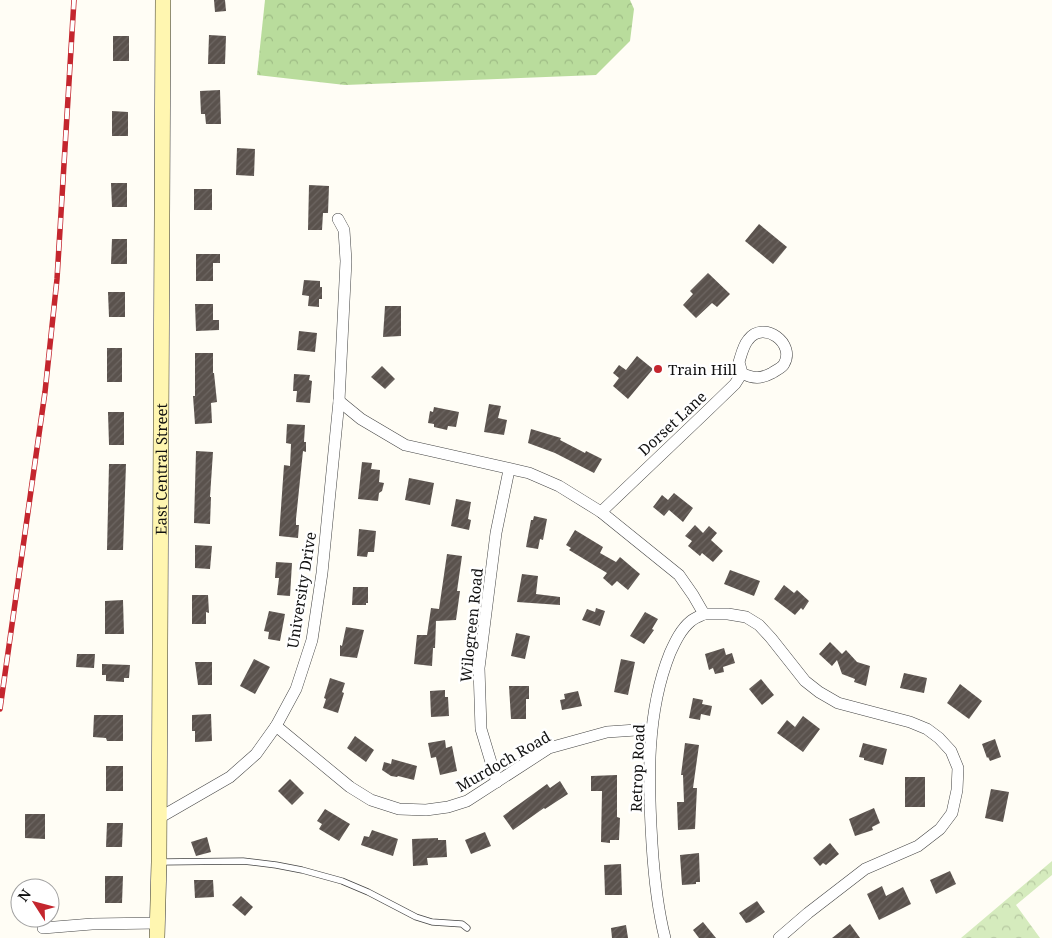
<svg xmlns="http://www.w3.org/2000/svg" width="1052" height="938" font-family="'Noto Serif',serif">
<style>
.forest{fill:url(#forest-crowns)}
.park{fill:url(#park-crowns)}
.building{fill:url(#building-hatch)}
.lines{fill:none;stroke-linecap:round;stroke-linejoin:round}
.service-casing{stroke:#444;stroke-width:7}
.minor-casing{stroke:#444;stroke-width:12}
.secondary-casing{stroke:#333;stroke-width:16}
.service{stroke:#fff;stroke-width:5.5}
.minor{stroke:#fff;stroke-width:11}
.secondary{stroke:#fff6b0;stroke-width:15}
.rail-casing{stroke:#c4262e;stroke-width:5.5}
.rail{stroke:#fff;stroke-width:4;stroke-dasharray:11;stroke-linecap:butt}
.poi-dot{fill:#c4262e;stroke:#fff;stroke-width:2}
.labels{text-anchor:middle;dominant-baseline:central;stroke-width:5;stroke-linejoin:round;paint-order:stroke}
.poi-label{font-size:15px;fill:#111;stroke:#fff;text-anchor:start}
.street-label{font-size:15px;fill:#111;stroke:#fff}
</style>
<defs>
<pattern id="forest-crowns" width="20" height="18" patternUnits="userSpaceOnUse" patternTransform="scale(1.25)"><rect width="20" height="18" fill="#b9dc9c"/><path d="M2 6a3 3 0 1 1 6 0M12 15a3 3 0 1 1 6 0" fill="none" stroke="#9ebc85"/></pattern>
<pattern id="park-crowns" width="20" height="18" patternUnits="userSpaceOnUse" patternTransform="scale(1.25)"><rect width="20" height="18" fill="#d5ebbd"/><path d="M2 6a3 3 0 1 1 6 0M12 15a3 3 0 1 1 6 0" fill="none" stroke="#b6c8a1"/></pattern>
<pattern id="building-hatch" width="6" height="6" patternUnits="userSpaceOnUse" patternTransform="scale(1.25)"><rect width="6" height="6" fill="#5a524d"/><path d="M-1 1l2-2M0 6l6-6M5 7l2-2" fill="none" stroke="#6d6662"/></pattern>
</defs>
<rect width="100%" height="100%" fill="#fffdf5"/>
<polygon class="forest" points="265,0 630,0 634,9 630,41 596,75 345,85 257,75"/>
<polygon class="park" points="1052,861 1052,875 1016,905 1040,938 961,938"/>
<g class="building">
<polygon points="214,0 225,0 226,11 215,12"/>
<polygon points="209,35 226,36 225,64 208,64"/>
<rect x="113" y="36" width="16" height="25"/>
<polygon points="220,90 221,124 206,124 205,114 201,114 200,91"/>
<polygon points="112,111 128,112 128,136 112,136"/>
<polygon points="237,148 255,149 254,176 236,175"/>
<polygon points="111,183 127,183 127,207 112,207"/>
<polygon points="309,185 329,186 328,213 323,213 322,230 308,230"/>
<rect x="194" y="189" width="18" height="21"/>
<polygon points="759,224 787,247 773,264 745,241"/>
<polygon points="112,239 127,239 127,264 111,264"/>
<polygon points="196,254 220,254 220,263 213,263 213,281 196,281"/>
<polygon points="708,273 730,294 717,307 712,303 696,318 683,305 693,294 690,291"/>
<polygon points="304,280 320,281 320,287 322,287 322,299 319,299 319,307 308,306 309,296 302,295"/>
<polygon points="108,292 125,292 125,317 109,317"/>
<polygon points="195,304 213,304 213,320 219,320 219,330 196,331"/>
<polygon points="385,306 401,306 401,336 383,337"/>
<polygon points="299,331 317,333 315,352 297,350"/>
<rect x="107" y="348" width="15" height="34"/>
<polygon points="195,353 213,353 213,373 214,373 217,402 211,403 212,423 195,424 193,396 195,396"/>
<polygon points="637,356 653,369 628,399 613,386 619,378 613,373 619,365 626,370"/>
<polygon points="382,366 395,379 385,389 371,377"/>
<polygon points="294,374 310,375 309,380 312,381 310,403 296,402 297,391 293,391"/>
<polygon points="489,404 501,406 498,418 507,420 504,435 484,432"/>
<polygon points="434,407 459,412 456,427 448,426 447,430 434,427 434,424 428,423 430,411 433,412"/>
<polygon points="108,412 124,412 124,445 109,445"/>
<polygon points="287,424 305,425 304,442 306,442 306,452 303,451 296,519 296,525 299,525 298,538 279,536 284,465 290,466 291,444 286,443"/>
<polygon points="531,429 561,438 560,440 585,453 586,451 602,459 594,473 555,453 528,443"/>
<polygon points="196,451 213,452 210,497 211,497 210,524 194,523"/>
<polygon points="362,462 372,463 371,469 380,470 379,482 384,483 382,491 379,493 378,501 358,499"/>
<polygon points="109,464 126,464 123,550 107,550"/>
<polygon points="409,478 434,483 430,505 405,500"/>
<polygon points="674,493 693,508 683,522 669,510 664,516 653,507 662,495 668,500"/>
<polygon points="456,499 471,502 468,519 471,520 469,530 451,526"/>
<polygon points="534,516 547,519 543,540 540,539 538,549 526,547 531,520 533,520"/>
<polygon points="695,525 703,533 709,526 717,533 711,540 723,551 713,562 702,553 700,556 688,546 692,541 685,536"/>
<polygon points="359,529 376,531 374,552 368,552 367,557 357,556"/>
<polygon points="575,530 603,547 600,553 616,562 620,557 640,574 628,590 617,581 612,586 603,578 607,573 569,550 571,548 566,545"/>
<polygon points="195,545 212,546 210,569 195,568"/>
<polygon points="447,554 462,556 457,591 460,591 456,620 436,621 435,648 433,648 432,666 414,664 417,635 427,635 431,608 439,609"/>
<polygon points="276,562 292,563 290,596 277,595 279,578 275,578"/>
<polygon points="730,570 760,581 754,596 724,584"/>
<polygon points="522,574 538,576 536,594 560,597 560,605 517,602"/>
<polygon points="784,585 794,593 797,590 809,601 803,610 801,608 795,615 774,599"/>
<polygon points="353,587 368,587 368,603 366,603 366,605 352,605"/>
<polygon points="192,595 208,595 209,613 206,612 206,624 192,624"/>
<polygon points="123,600 124,634 105,634 105,601"/>
<polygon points="596,608 605,611 600,626 582,620 587,609 595,612"/>
<polygon points="269,611 285,614 280,641 268,639 269,632 264,631"/>
<polygon points="645,612 658,619 652,629 654,630 644,644 630,636"/>
<polygon points="346,627 364,630 357,658 340,656 340,645 342,646"/>
<polygon points="516,633 530,636 525,659 511,656"/>
<polygon points="830,642 842,654 846,650 857,662 870,666 866,686 854,682 855,679 842,674 837,660 832,666 819,654"/>
<polygon points="724,648 726,655 732,653 735,663 723,667 724,672 715,674 713,668 709,670 705,654"/>
<polygon points="77,654 95,654 94,668 76,667"/>
<polygon points="254,659 270,667 255,694 240,686"/>
<polygon points="621,659 635,662 628,695 614,692"/>
<polygon points="195,662 212,662 212,685 198,685"/>
<polygon points="102,664 130,665 129,678 124,678 124,682 106,681 106,675 102,675"/>
<polygon points="904,673 927,678 924,693 900,688"/>
<polygon points="330,678 345,683 342,692 344,693 338,713 323,708 326,699 324,698"/>
<polygon points="761,679 774,695 762,705 749,689"/>
<polygon points="960,684 982,701 969,719 947,703"/>
<polygon points="509,686 529,686 529,699 526,699 526,719 511,719"/>
<polygon points="445,690 445,697 448,697 449,716 431,717 430,691"/>
<polygon points="578,691 582,706 562,710 560,700 565,699 564,694"/>
<polygon points="693,698 703,700 702,704 712,706 710,716 701,714 700,720 689,718"/>
<polygon points="211,714 212,741 195,742 195,731 192,731 192,715"/>
<polygon points="94,715 123,715 123,741 107,741 106,738 93,737"/>
<polygon points="803,716 820,729 803,752 777,733 787,720 795,727"/>
<polygon points="355,736 374,750 366,762 347,748"/>
<polygon points="995,739 1001,757 990,761 988,757 987,758 982,744"/>
<polygon points="445,740 446,748 452,746 457,771 440,775 436,757 431,758 428,743"/>
<polygon points="685,743 699,745 693,788 697,788 695,829 678,830 677,802 684,802 683,775 681,775"/>
<polygon points="863,743 887,749 883,765 864,760 864,758 859,757"/>
<polygon points="392,759 417,766 414,780 398,776 397,777 391,776 382,770 384,762 391,764"/>
<rect x="106" y="766" width="17" height="25"/>
<polygon points="617,775 617,817 620,818 619,840 610,840 610,843 601,842 602,791 591,791 591,776"/>
<rect x="905" y="777" width="20" height="30"/>
<polygon points="290,779 304,793 292,805 278,791"/>
<polygon points="560,781 568,794 545,809 544,808 513,830 503,816 547,784 550,788"/>
<polygon points="991,789 1009,792 1003,822 985,818"/>
<polygon points="874,808 880,823 872,827 873,830 855,836 849,819"/>
<polygon points="325,809 350,824 339,841 319,829 322,824 317,821"/>
<polygon points="25,814 45,814 45,839 25,838"/>
<polygon points="107,823 123,823 122,847 106,847"/>
<polygon points="372,830 398,839 393,856 361,845 364,836 369,837"/>
<polygon points="485,832 491,846 471,854 465,840"/>
<polygon points="207,837 211,852 196,856 191,842"/>
<polygon points="438,838 438,840 446,840 447,857 427,858 428,865 413,866 412,839"/>
<polygon points="830,843 839,854 826,865 823,863 820,866 813,858"/>
<polygon points="699,853 700,882 696,882 696,884 682,885 680,855"/>
<polygon points="621,864 622,895 605,895 604,865"/>
<polygon points="950,871 956,884 936,894 930,880"/>
<polygon points="105,876 123,876 122,903 105,903"/>
<polygon points="194,880 213,880 214,897 195,898"/>
<polygon points="882,886 886,896 903,887 911,904 879,920 867,894"/>
<polygon points="241,896 253,907 245,916 232,905"/>
<polygon points="757,901 765,912 750,922 746,923 739,913"/>
<polygon points="703,922 716,938 699,938 693,930"/>
<polygon points="850,924 860,938 832,938"/>
<polygon points="626,925 628,938 612,938 611,928"/>
</g>
<g class="lines">
<g class="service-casing">
<polyline id="service" points="161,862 243,861 276,865 302,870 342,881 368,892 416,917 432,922 462,924 467,928"/>
</g>
<g class="minor-casing">
<g id="minor">
<polyline points="339,401 361,419 405,445 529,473 559,486 601,512 679,575 693,595 704,614 728,614 746,617 759,625 771,638 805,681 819,692 838,703 910,722 927,729 939,738 951,751 958,768 957,790 952,813 940,829 918,846 865,869 808,913 779,938"/>
<path d="M601 512 705 413 735 384 742 373 739 362C741 356 743 346 748 340 764 319 796 344 784 364 782 368 776 370 772 373 761 379 753 379 742 373"/>
<polyline points="276,726 350,787 371,800 399,809 426,810 448,807 467,801 549,748 607,732 651,729"/>
<polyline points="497,782 481,729 479,668 496,533 509,470"/>
<polyline points="159,818 230,777 256,754 276,726 296,689 312,640 322,573 339,401 346,261 344,230 338,219"/>
<polyline points="43,928 92,924 158,923"/>
<path d="M665 938C657 907 654 875 652 844 648 780 646 713 670 653 675 642 681 629 691 621 694 618 700 616 704 614"/>
</g>
</g>
<g class="secondary-casing">
<g id="secondary">
<path id="s1" d="M157 938 159 862 163 0"/>
</g>
</g>
<use href="#service" class="service"/>
<use href="#minor" class="minor"/>
<use href="#secondary" class="secondary"/>
<g class="rail-casing">
<polyline id="rail" points="0,709 45,392 57,279 74,0"/>
</g>
<use href="#rail" class="rail"/>
</g>
<circle class="poi-dot" cx="658" cy="369" r="5"/>
<g class="labels">
<g class="poi-label">
<text x="668" y="369">Train Hill</text>
</g>
<g class="street-label">
<text transform="translate(672 423) rotate(-43)">Dorset Lane</text>
<text stroke="none"><textPath href="#s1" startOffset="469">East Central Street</textPath></text>
<text transform="translate(301 590) rotate(-81)">University Drive</text>
<text transform="translate(471 625) rotate(-84)">Wilogreen Road</text>
<text transform="translate(503 761) rotate(-30)">Murdoch Road</text>
<text transform="translate(637 768) rotate(-88)">Retrop Road</text>
</g>
</g>
<g transform="translate(35 903) rotate(306)"><circle r="24" fill="#ffffff" stroke="#a0a0a0"/>
<path d="M0-4L9 19L0 12L-9 19Z" fill="#c4262e"/>
<text y="-8" font-size="14" font-weight="bold" text-anchor="middle" fill="#111111">N</text>
</g>
</svg>
